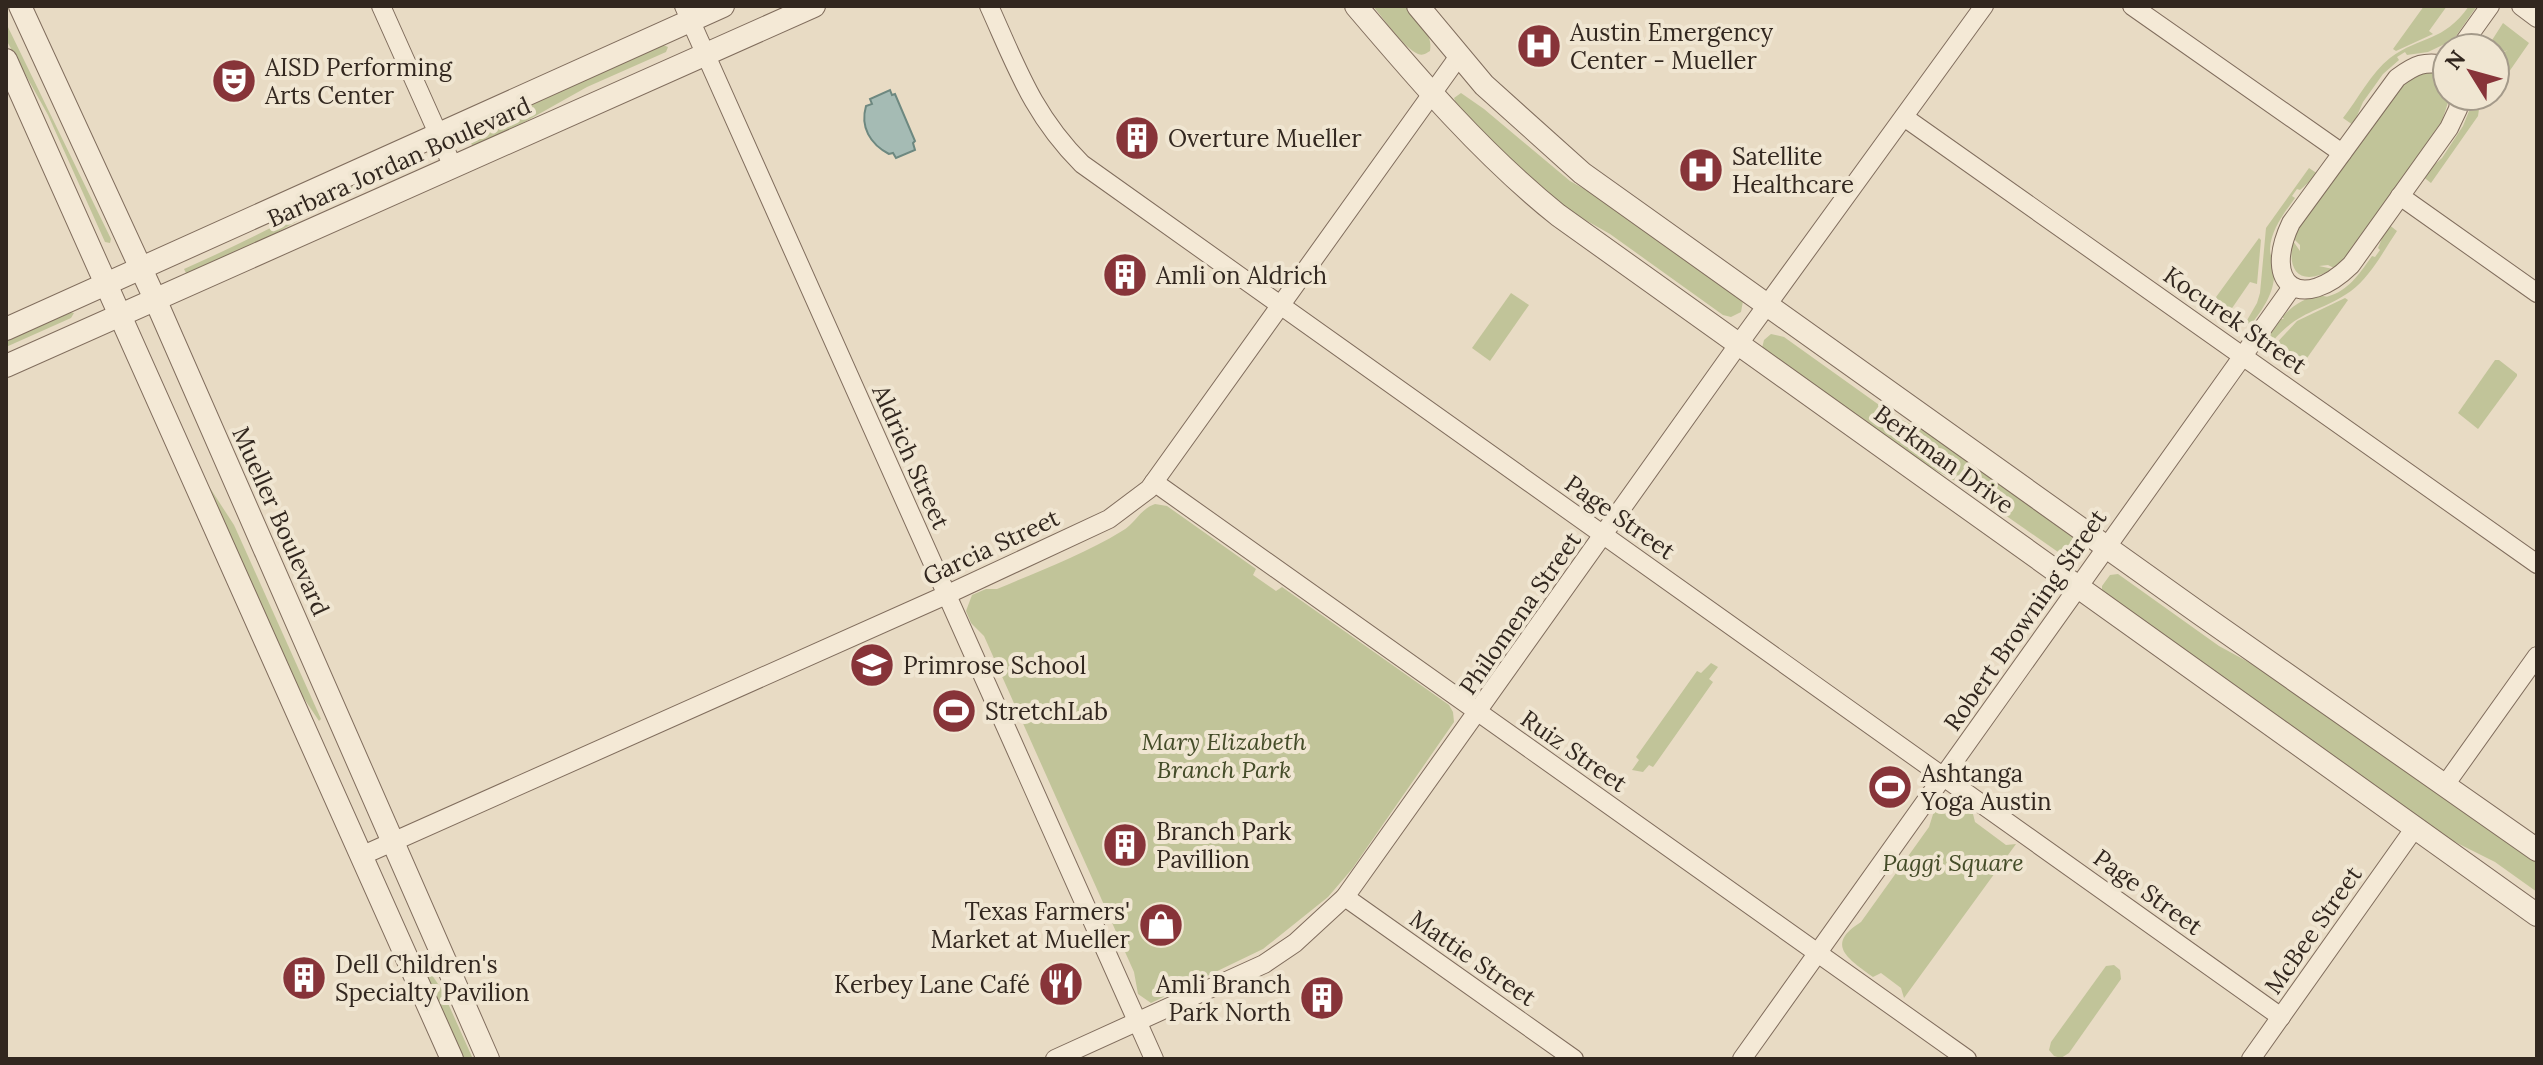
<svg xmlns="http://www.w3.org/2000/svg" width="2543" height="1065" font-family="Lora,serif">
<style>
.green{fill:#c1c499}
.water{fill:#a5bbb4;stroke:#6d8880;stroke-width:2}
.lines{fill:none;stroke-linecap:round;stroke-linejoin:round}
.minor-casing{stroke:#806d5d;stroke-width:20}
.tertiary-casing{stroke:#806d5d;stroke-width:24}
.minor{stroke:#f4e9d6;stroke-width:18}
.tertiary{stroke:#f4e9d6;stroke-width:22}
.labels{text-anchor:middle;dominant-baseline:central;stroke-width:8;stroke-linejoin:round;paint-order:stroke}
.poi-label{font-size:24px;fill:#32271f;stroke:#f0e6d2;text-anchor:start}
.street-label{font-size:24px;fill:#32271f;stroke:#f0e6d2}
.park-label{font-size:24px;font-style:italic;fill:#444c28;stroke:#f0e6d2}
</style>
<rect width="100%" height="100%" fill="#e8dbc4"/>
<g class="green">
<path d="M1373 6H1406C1416 19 1434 34 1430 51 1426 53 1424 56 1418 54 1404 48 1383 18 1373 6Z"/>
<polygon points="2424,6 2447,6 2429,31 2433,34 2396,51 2393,49"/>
<path d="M2469 6H2477L2456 36 2449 42 2428 52 2407 55 2405 52 2397 57 2399 60 2383 74 2363 102 2353 125 2343 118C2358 99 2371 73 2390 58 2421 35 2443 43 2469 6Z"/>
<polygon points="6,23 111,239 110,243 105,242 48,115 9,45 6,39"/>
<polygon points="2503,23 2529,43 2495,92 2495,57 2508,50 2495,55 2495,48 2487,48"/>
<polygon points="663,45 668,47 666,52 587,87 514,128 473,146 466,138 469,132"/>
<path d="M2419 72H2442L2447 77V96H2450L2442 121 2344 260 2334 268 2328 265 2319 266 2333 269C2303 286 2286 275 2293 241L2300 251V245L2294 239 2298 228 2402 84Z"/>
<polygon points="1461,93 1484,109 1570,181 1615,206 1743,301 1741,312 1731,317 1723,315 1610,234 1573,213 1539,189 1457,106 1454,98"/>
<polygon points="2471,96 2481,96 2478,116 2431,183 2422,176 2442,158 2463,126 2469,111 2471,111 2474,103 2471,102"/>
<path d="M418 155 422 157 420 162 327 204 271 236 187 275 184 269C264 234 339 191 418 155Z"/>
<path d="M2309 168 2318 174 2300 190 2297 189 2292 196 2295 198C2284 213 2271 230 2270 249 2270 255 2273 261 2274 268 2276 291 2264 307 2251 325L2246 322 2257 303 2260 293 2266 228Z"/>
<path d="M2388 224 2397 231C2384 250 2371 276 2351 291 2322 312 2300 309 2273 341L2268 337 2281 319H2284L2282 317C2291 307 2306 296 2320 296 2329 296 2324 298 2332 295 2350 289 2362 270 2372 256L2375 257 2380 250 2378 248Z"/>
<polygon points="2259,238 2261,240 2257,284 2250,282 2228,314 2230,318 2211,304"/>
<polygon points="1511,293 1529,305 1490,361 1472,348"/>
<polygon points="2345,298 2348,300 2300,368 2272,348 2297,321"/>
<polygon points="68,312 74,313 71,318 6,347 6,340"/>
<path d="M1771 334 1784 337 1896 417 1929 433 2083 544C2081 551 2076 559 2068 559L1962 485 1904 452 1762 348 1764 340Z"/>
<polygon points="2495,360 2499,360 2517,374 2517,376 2478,429 2458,413"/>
<polygon points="208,488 210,488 234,525 321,719 319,721 295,685"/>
<path d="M1155 504 1167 506 1256 569 1253 575 1276 591 1282 587 1449 705 1453 712 1454 722 1352 869 1328 897 1263 949 1151 1003 1138 994 1134 972 984 636 971 623 966 611 972 595 986 589H997C1039 571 1083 555 1122 531 1135 524 1140 509 1155 504Z"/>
<polygon points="2118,574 2219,646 2263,670 2537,861 2537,892 2495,862 2445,837 2102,594 2102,586 2110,575"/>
<polygon points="1711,663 1718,667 1709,679 1713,682 1656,763 1653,767 1649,765 1643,772 1632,770 1639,760 1636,757 1697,671 1701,673"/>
<path d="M1955 799 1972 810 1975 822 2006 845 2016 844 1904 998 1901 988 1881 973 1873 977C1849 959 1824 945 1861 922L1929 827 1935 808 1944 800Z"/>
<polygon points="2114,965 2120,970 2121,979 2069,1053 2061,1058 2054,1056 2049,1050 2051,1042 2106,966"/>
<polygon points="428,969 442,990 473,1059 463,1059 457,1048 424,972"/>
</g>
<path class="water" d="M890 90 892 95 895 94 915 141 913 143 915 150 896 158 893 153 889 154C870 144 860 127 866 106L872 104 870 99Z"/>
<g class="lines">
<g class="minor-casing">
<g id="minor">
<polyline points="381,6 453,167"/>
<polyline points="684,6 1154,1059"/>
<path d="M989 6C1017 68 1033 115 1082 164L2281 1017"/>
<polyline points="2132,6 2342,153"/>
<polyline points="2521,6 2537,18"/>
<polyline points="2460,48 2490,6"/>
<path d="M2447 65C2424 61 2416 64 2397 78L2291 223C2261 286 2302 313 2351 265L2449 128 2458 109 2460 96"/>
<polyline points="1904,117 2537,564"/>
<polyline points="2400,196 2537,293"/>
<polyline points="1154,482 1967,1059"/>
<polyline points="2445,785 2537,656"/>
<polyline points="361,856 946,595 1109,519 1149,489 1459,56"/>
<polyline points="1345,897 1574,1059"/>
<polyline points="1055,1059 1264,964 1295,943 1345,897 1738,345 1984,6"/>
<polyline points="1742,1059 2292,287"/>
<polyline points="2251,1059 2414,829"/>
</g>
</g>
<g class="tertiary-casing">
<g id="tertiary">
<polyline points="20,6 155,299 488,1059"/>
<path d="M1356 6C1419 80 1482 154 1558 215L2537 915"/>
<polyline points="1418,6 1484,85 1582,173 2199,613 2537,850"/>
<polyline points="6,60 452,1059"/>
<polyline points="6,329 723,6"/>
<polyline points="6,366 814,6"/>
</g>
</g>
<use href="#minor" class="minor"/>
<use href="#tertiary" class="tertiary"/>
</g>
<defs>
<g id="hospital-disc" transform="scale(2.3)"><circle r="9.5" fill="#873439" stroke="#f0e6d2"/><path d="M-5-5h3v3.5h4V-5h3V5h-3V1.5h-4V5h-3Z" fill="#fff"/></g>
<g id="theatre-disc" transform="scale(2.3)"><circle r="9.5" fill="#873439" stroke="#f0e6d2"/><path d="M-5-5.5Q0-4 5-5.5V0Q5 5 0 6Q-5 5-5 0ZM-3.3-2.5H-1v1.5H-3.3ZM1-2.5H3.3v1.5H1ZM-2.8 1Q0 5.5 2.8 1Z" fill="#fff"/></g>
<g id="building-disc" transform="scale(2.3)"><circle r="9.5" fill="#873439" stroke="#f0e6d2"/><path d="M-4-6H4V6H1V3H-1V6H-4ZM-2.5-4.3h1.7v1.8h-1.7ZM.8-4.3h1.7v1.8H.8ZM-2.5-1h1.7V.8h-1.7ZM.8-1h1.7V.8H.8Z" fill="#fff"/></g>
<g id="school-disc" transform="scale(2.3)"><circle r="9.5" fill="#873439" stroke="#f0e6d2"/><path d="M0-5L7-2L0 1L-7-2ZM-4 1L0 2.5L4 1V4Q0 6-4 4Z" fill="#fff"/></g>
<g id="stadium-disc" transform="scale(2.3)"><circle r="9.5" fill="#873439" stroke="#f0e6d2"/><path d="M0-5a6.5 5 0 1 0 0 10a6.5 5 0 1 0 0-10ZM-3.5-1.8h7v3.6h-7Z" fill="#fff"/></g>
<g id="shop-disc" transform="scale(2.3)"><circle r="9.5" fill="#873439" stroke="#f0e6d2"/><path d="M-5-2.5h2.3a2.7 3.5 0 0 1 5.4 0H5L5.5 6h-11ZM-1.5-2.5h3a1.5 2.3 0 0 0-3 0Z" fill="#fff"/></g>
<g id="restaurant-disc" transform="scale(2.3)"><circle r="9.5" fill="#873439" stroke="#f0e6d2"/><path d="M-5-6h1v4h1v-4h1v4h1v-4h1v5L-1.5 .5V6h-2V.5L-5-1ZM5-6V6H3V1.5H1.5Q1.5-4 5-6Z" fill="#fff"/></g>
</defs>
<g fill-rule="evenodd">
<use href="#hospital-disc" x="1539" y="46"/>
<use href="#theatre-disc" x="234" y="81"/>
<use href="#building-disc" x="1137" y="138"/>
<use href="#hospital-disc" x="1701" y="170"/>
<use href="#building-disc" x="1125" y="275"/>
<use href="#school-disc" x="872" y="665"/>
<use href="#stadium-disc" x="954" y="711"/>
<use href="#stadium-disc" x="1890" y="787"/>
<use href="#building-disc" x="1125" y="845"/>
<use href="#shop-disc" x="1161" y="925"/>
<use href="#building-disc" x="304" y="978"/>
<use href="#restaurant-disc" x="1061" y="984"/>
<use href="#building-disc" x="1322" y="998"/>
</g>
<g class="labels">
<g class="poi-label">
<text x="1570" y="32">Austin Emergency<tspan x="1570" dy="28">Center - Mueller</tspan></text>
<text x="265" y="67">AISD Performing<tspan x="265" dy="28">Arts Center</tspan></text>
<text x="1168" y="138">Overture Mueller</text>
<text x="1732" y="156">Satellite<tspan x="1732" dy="28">Healthcare</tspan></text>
<text x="1156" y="275">Amli on Aldrich</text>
<text x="903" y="665">Primrose School</text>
<text x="985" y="711">StretchLab</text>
<text x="1921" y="773">Ashtanga<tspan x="1921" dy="28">Yoga Austin</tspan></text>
<text x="1156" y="831">Branch Park<tspan x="1156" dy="28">Pavillion</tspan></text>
<text x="1130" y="911" text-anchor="end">Texas Farmers'<tspan x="1130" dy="28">Market at Mueller</tspan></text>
<text x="335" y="964">Dell Children's<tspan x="335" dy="28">Specialty Pavilion</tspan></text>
<text x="1030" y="984" text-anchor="end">Kerbey Lane Café</text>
<text x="1291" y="984" text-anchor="end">Amli Branch<tspan x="1291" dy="28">Park North</tspan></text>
</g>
<g class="street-label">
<text transform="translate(399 162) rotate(-24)">Barbara Jordan Boulevard</text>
<text transform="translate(2235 320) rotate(35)">Kocurek Street</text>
<text transform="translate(911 457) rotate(66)">Aldrich Street</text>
<text transform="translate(1944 459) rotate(36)">Berkman Drive</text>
<text transform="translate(1620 517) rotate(35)">Page Street</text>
<text transform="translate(281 521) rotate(66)">Mueller Boulevard</text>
<text transform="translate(991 547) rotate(-25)">Garcia Street</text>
<text transform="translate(1520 613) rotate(-55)">Philomena Street</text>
<text transform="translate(2025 620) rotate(-55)">Robert Browning Street</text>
<text transform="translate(1574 751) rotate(35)">Ruiz Street</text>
<text transform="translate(2148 892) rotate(36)">Page Street</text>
<text transform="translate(2313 930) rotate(-55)">McBee Street</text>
<text transform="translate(1473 958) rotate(35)">Mattie Street</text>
</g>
<g class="park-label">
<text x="1224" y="741">Mary Elizabeth<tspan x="1224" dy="28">Branch Park</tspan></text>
<text x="1953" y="862">Paggi Square</text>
</g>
</g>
<rect width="2543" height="1065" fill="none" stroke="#32271f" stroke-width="16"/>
<g transform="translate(2471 72) rotate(307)"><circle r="38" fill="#f0e6d2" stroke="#a49a8a" stroke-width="2"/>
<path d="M0-6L14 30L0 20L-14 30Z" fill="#873439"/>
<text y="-12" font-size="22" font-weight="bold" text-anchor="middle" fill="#32271f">N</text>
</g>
</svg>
